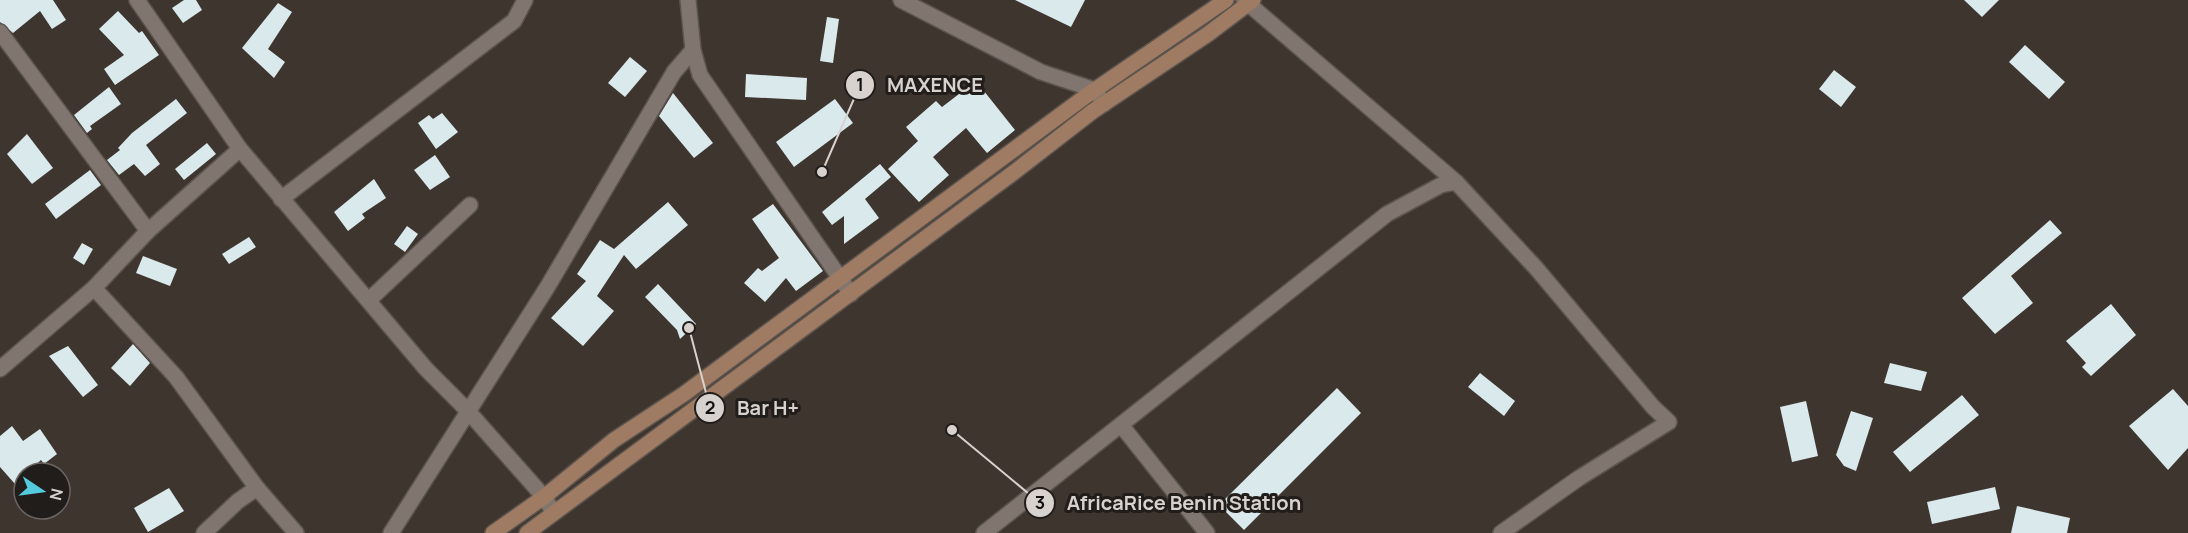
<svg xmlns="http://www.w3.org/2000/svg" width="2188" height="533" font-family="Manrope,sans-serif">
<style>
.building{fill:#d9e9ec}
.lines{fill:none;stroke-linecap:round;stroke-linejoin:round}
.street-casing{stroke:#5b534d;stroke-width:18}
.secondary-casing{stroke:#5b534d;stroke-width:18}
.street{stroke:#81766f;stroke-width:15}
.secondary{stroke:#9e7b62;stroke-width:15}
.leader{fill:none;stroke:#d8d2ce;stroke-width:2}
.callout-dot{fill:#d8d2ce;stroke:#211d1a;stroke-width:2}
.mark-label{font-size:18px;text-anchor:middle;font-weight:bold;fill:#111}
.callout-label{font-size:20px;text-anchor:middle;font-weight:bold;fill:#d8d2ce;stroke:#211d1a;stroke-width:6;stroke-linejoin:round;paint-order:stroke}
</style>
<rect width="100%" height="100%" fill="#3e352e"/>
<g class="building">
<polygon points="0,0 53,0 66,20 52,29 40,11 13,33 0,22"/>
<polygon points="184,0 196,0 202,10 183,23 172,8"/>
<polygon points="1015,0 1085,0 1071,27"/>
<polygon points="1964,0 1999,0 1982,17"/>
<polygon points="278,3 292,12 268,49 285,62 274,78 242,48"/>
<polygon points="118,11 139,33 142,31 159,55 115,85 104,69 124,55 99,29"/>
<polygon points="827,17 839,19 833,63 820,61"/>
<polygon points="2025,45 2065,82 2049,99 2009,62"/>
<polygon points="630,57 647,71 625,97 608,83"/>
<polygon points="1834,70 1856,87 1841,107 1819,89"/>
<polygon points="746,74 807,78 806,100 745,97"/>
<polygon points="976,81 1015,130 987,153 966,128 933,157 949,175 919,202 888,169 918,141 906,127 936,101 942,107"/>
<polygon points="109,87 121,104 90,126 92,129 87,133 74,115"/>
<polygon points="673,93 713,143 694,158 659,116"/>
<polygon points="176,99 187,113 146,145 160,164 145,176 134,164 119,175 107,160 120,150 118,148 132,133"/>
<polygon points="835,99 853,123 794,167 776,142"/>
<polygon points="442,113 458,132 436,149 418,123 429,115 433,119"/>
<polygon points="27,134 53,168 32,184 7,154"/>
<polygon points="207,143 216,154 184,180 175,169"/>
<polygon points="435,155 450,177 430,190 414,170"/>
<polygon points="880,164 891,177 865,199 879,218 844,244 844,216 832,225 822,212"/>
<polygon points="90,170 101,185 56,219 45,204"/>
<polygon points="374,179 386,198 362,214 365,218 348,231 334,212"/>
<polygon points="668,202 688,225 636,269 624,255 597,296 614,311 583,346 551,318 586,281 577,274 600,240 614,249"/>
<polygon points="773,204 823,271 796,291 786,278 765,302 744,283 758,268 762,271 779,258 752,219"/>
<polygon points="2050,220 2062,233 2011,276 2033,303 1995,334 1962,298"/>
<polygon points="407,226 418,234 405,252 394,244"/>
<polygon points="249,237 256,247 229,264 222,254"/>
<polygon points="82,243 93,249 84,265 73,258"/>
<polygon points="143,256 177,269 170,286 136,273"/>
<polygon points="658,284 696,324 680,339 677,330 645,297"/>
<polygon points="2111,304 2136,335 2091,376 2082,367 2086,363 2066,341"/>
<polygon points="133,344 150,363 130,386 111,368"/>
<polygon points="68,346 98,385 83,397 49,356"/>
<polygon points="1890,363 1927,372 1921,391 1884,383"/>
<polygon points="1480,373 1515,401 1504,416 1468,387"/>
<polygon points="1337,388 1361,413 1244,530 1219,505"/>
<polygon points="2173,389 2188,406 2188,448 2168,470 2129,426"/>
<polygon points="1962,395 1979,415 1910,472 1893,452"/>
<polygon points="1806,401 1818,456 1792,462 1780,407"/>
<polygon points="1851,411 1873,418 1856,471 1844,466 1836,455"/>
<polygon points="12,426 23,441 40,429 57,454 44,464 41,460 15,484 0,467 0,436"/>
<polygon points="1995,487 2000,509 1932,524 1927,502"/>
<polygon points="169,488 184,511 148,532 134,508"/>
<polygon points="2017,506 2070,518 2067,533 2011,533"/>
</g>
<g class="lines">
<g class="street-casing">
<g id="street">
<polyline points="137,0 240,149 426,369 467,410 544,497 554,513"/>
<polyline points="688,0 693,50 700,75 851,294"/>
<polyline points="901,0 1041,72 1095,90 1104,104"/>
<polyline points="1244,0 1456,182 1536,268 1653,407 1669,422 1579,478 1501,533"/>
<polyline points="0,32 148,231"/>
<polyline points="281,199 514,21 525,0"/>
<polyline points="94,288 176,377 257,488 296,533"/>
<polyline points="369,300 470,205"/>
<polyline points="0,369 94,288 148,231 240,149"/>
<polyline points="1121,425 1207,533"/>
<polyline points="204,533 238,501 257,488"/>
<polyline points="391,533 548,286 674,72 693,50"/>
<polyline points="984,533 1387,214 1441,185 1456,182"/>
</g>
</g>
<g class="secondary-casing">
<g id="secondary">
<polyline points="493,533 544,497 614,440 684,394 1086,96 1226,0"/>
<polyline points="527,533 1013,173 1093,111 1208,34 1253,0"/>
</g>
</g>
<use href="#street" class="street"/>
<use href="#secondary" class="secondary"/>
</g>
<path class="leader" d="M822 172L860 85M689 328L710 408M952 430L1040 503"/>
<g class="callout-dot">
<circle cx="822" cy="172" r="6"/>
<circle cx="689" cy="328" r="6"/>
<circle cx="952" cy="430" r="6"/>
<circle cx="860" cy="85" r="15"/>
<circle cx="710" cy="408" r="15"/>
<circle cx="1040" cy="503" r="15"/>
</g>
<g class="mark-label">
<text x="860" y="91">1</text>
<text x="710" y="414">2</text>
<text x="1040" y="509">3</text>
</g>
<g class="callout-label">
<text x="935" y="92">MAXENCE</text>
<text x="768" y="415">Bar H+</text>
<text x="1184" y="510">AfricaRice Benin Station</text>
</g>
<g transform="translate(42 491) rotate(103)"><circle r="28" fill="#211d1a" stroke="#6a6562" stroke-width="1.5"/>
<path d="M0-4.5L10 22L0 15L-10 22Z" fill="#54cadd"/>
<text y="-9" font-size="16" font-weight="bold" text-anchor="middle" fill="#d8d2ce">N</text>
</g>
</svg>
